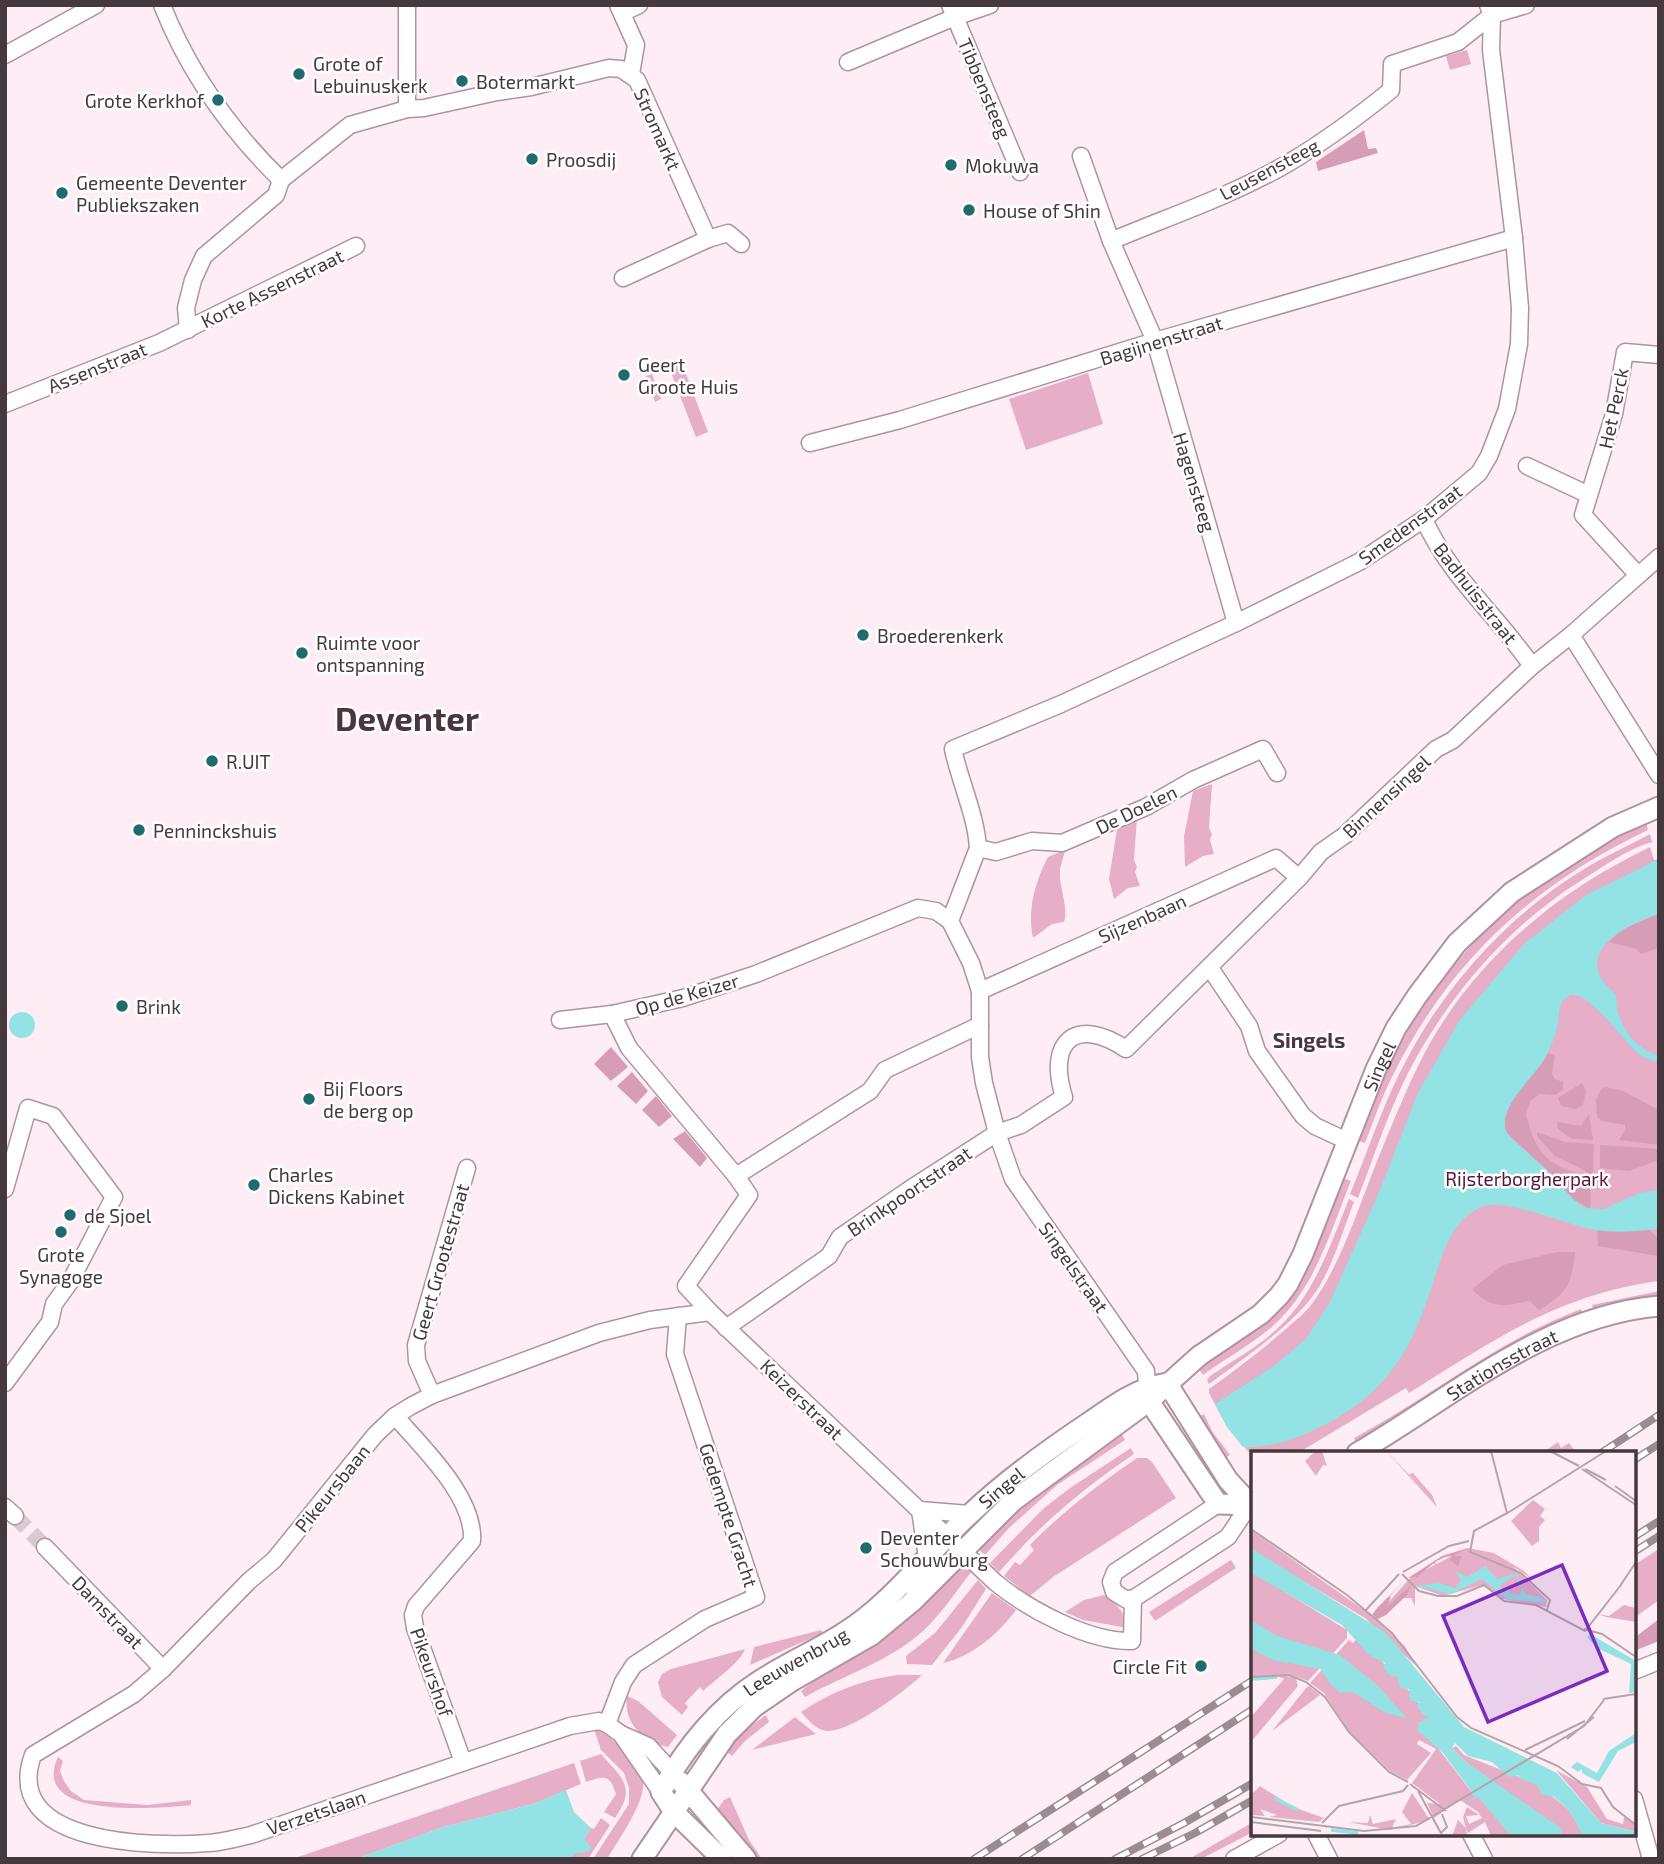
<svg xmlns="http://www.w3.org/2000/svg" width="1664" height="1864" font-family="'Exo 2',sans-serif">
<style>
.green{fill:#e6aec7}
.forest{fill:#d79db7}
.water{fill:#93e2e4}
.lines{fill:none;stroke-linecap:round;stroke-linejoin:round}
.minor-tunnel{stroke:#d9c9d0;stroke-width:16;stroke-dasharray:16 8;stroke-linecap:butt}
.minor-casing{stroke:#ae949f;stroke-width:19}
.tertiary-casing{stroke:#ae949f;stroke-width:23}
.minor{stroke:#fff;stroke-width:16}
.tertiary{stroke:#fff;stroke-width:19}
.rail-casing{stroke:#9b8c92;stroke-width:8}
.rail{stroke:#fff;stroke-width:5;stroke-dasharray:16;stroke-linecap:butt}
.poi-dot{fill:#1f6b6d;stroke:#fff;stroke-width:2.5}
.labels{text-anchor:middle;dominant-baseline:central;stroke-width:5;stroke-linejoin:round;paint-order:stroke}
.poi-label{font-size:19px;fill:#45393e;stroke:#fff;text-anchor:start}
.street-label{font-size:19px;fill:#45393e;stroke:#fff}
.park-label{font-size:19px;fill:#59153b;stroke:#fff}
.neighbourhood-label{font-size:21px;font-weight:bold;fill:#4b353f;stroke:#fff}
.town-label{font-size:33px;font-weight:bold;fill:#4b353f;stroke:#fff}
.inset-river{fill:none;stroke:#93e2e4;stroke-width:3.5}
.inset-road{fill:none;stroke:#b4a5ab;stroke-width:2}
.view{fill:#7b2cbf;fill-opacity:0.15;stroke:#7b2cbf;stroke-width:3.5}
.inset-edge{fill:none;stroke:#45393e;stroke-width:3.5}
</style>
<rect width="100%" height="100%" fill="#feedf4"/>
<g class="green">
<polygon points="1467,50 1471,64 1450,70 1446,56"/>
<polygon points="681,361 708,432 696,437 668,365"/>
<polygon points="1088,373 1103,424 1026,450 1009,399"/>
<polygon points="652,374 661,399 655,402 646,376"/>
<polygon points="1212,784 1209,828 1212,834 1210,840 1214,854 1203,856 1185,867 1184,836 1193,791"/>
<polygon points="1137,817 1134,860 1137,867 1135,872 1140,886 1128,888 1114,899 1109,879 1118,823"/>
<path d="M1646 822 1648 830C1534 884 1451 960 1394 1073 1382 1096 1374 1120 1365 1143L1358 1141C1366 1121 1372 1101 1381 1081 1412 1011 1480 923 1544 879 1576 857 1611 839 1646 822Z"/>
<path d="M1650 834 1652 842C1627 849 1604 866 1582 880 1508 926 1448 996 1408 1073 1388 1113 1374 1156 1358 1198L1350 1194C1369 1149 1384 1100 1408 1057 1448 982 1510 914 1584 869 1605 856 1628 846 1650 834Z"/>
<path d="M1650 847 1654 860 1659 859V1281C1559 1294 1492 1341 1409 1393L1406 1388 1298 1453H1253V1457L1227 1427 1209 1393V1389C1237 1369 1263 1349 1288 1327 1296 1320 1305 1313 1311 1305 1340 1267 1359 1206 1377 1161 1392 1125 1406 1089 1424 1054 1474 960 1556 892 1650 847Z"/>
<path d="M1065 850C1064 857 1060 865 1060 872 1059 887 1069 909 1064 922L1052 924 1033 938C1027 910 1035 882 1048 857Z"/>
<path d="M1343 1178 1351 1181C1331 1230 1315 1288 1274 1325 1253 1344 1226 1358 1203 1375L1198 1368 1248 1334Z"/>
<path d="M1349 1199 1354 1202C1343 1230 1334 1262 1319 1287 1297 1323 1243 1359 1209 1384L1207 1380 1210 1376C1233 1360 1260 1346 1280 1326 1315 1293 1331 1243 1349 1199Z"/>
<polygon points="1659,1291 1659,1298 1594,1311 1592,1305"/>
<path d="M1581 1309 1583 1314 1381 1430 1356 1442 1354 1438C1432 1396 1496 1341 1581 1309Z"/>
<polygon points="1204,1414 1212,1431 1230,1455 1225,1458 1199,1417"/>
<polygon points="1121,1433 1125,1440 1057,1485 1009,1528 985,1555 975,1546 1013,1509"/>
<polygon points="1558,1442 1561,1448 1569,1443 1575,1451 1542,1453"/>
<path d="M1131 1448 1134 1454C1080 1491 1043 1522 999 1572L990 1563 1044 1508 1070 1488Z"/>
<path d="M1137 1458H1147L1152 1462 1176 1498 1053 1577 1030 1596 1004 1576 1015 1562 1020 1565 1034 1550 1030 1545C1062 1512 1099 1484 1137 1458Z"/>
<polygon points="1659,1549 1659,1600 1634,1618 1634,1565"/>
<polygon points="1231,1560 1236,1568 1155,1621 1149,1612"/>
<path d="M961 1562 971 1572C956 1592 941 1614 923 1631 889 1662 844 1675 805 1697L801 1691Z"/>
<polygon points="978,1580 986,1589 962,1627 932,1665 907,1664 906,1656 935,1633"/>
<path d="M992 1593 1016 1610C998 1634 973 1656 943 1663Z"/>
<path d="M1104 1595C1115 1600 1126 1615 1128 1628L1083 1620 1065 1612 1084 1600Z"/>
<polygon points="821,1630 823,1633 750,1665 754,1647"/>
<path d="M745 1649C741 1662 715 1680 703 1691L700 1687 685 1703 688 1707 682 1715 662 1697 658 1682 662 1674 671 1669Z"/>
<path d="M897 1675H922C905 1691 851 1732 827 1731 816 1730 808 1720 801 1712 831 1692 861 1680 897 1675Z"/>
<path d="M627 1696 638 1701 677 1735 668 1747C642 1742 623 1722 627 1696Z"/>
<polygon points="766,1715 769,1722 745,1741 732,1756 723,1749 728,1742"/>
<polygon points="795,1717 816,1734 752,1750"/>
<path d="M594 1729C607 1733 615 1742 624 1752 631 1760 641 1768 643 1779 647 1801 618 1840 607 1859H593L629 1804V1788L624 1773 601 1750Z"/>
<path d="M601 1754C622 1778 637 1787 615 1818L604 1812 616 1794C610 1774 604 1776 586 1782L580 1761Z"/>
<path d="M58 1757 63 1761 60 1771 64 1781 71 1791 84 1800 147 1805 191 1800V1805C160 1808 28 1821 58 1757Z"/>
<polygon points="574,1763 581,1784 533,1804 443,1827 356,1859 292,1859"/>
<polygon points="730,1797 749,1840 762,1859 758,1859 717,1810 724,1800"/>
<polygon points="601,1818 610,1825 588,1859 570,1859 591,1828 594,1829"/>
<polygon points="1253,1822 1253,1832 1201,1859 1189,1859"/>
</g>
<g class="forest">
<polygon points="1364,130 1368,149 1376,148 1378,153 1318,171 1316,162"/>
<polygon points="1659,914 1659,948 1641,954 1636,949 1609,942 1623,929"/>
<polygon points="611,1047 628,1067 611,1081 594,1064"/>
<path d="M1548 1053 1555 1055 1552 1074 1555 1079 1563 1082V1090L1555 1095 1540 1094 1530 1101 1526 1115C1531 1132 1535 1149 1551 1161 1577 1179 1595 1168 1590 1209L1574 1200 1540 1164 1505 1131C1500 1101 1535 1077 1548 1053Z"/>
<polygon points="632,1072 648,1091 636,1104 617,1086"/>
<polygon points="1582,1083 1586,1091 1583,1105 1576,1109 1561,1106 1558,1098"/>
<polygon points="1605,1087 1623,1091 1659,1110 1659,1145 1619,1140 1625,1130 1625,1125 1602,1121 1597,1117 1596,1100 1601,1089"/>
<polygon points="656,1096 672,1116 659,1127 642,1110"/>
<polygon points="1589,1114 1593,1140 1572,1139 1558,1129 1557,1122 1581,1126"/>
<polygon points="685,1131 707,1158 700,1167 673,1139"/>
<polygon points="1537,1132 1565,1142 1594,1144 1593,1177 1584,1170 1555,1156 1537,1136"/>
<polygon points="1600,1145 1659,1149 1659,1160 1629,1171 1600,1168"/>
<polygon points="1597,1230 1650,1230 1659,1240 1659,1256 1598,1246"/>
<path d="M1557 1252H1575C1571 1286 1568 1292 1539 1310L1530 1301C1505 1306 1491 1310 1472 1289L1503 1265Z"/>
<polygon points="1659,1619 1659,1641 1634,1651 1634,1638"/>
</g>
<g class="water">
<path d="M1659 859V914C1636 921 1587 942 1599 974 1602 983 1610 988 1616 995 1617 1001 1616 1006 1618 1012 1623 1032 1639 1050 1659 1056V1062C1652 1060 1645 1059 1639 1054 1625 1043 1589 991 1571 995 1568 996 1564 999 1563 1001 1558 1008 1559 1020 1557 1028 1555 1038 1550 1048 1545 1058 1535 1077 1491 1112 1509 1136L1549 1172 1574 1200 1585 1208 1604 1209 1639 1193 1659 1190V1229C1637 1231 1611 1234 1590 1229 1565 1224 1503 1197 1481 1207 1445 1223 1438 1273 1425 1306 1418 1326 1409 1346 1397 1363 1378 1391 1353 1410 1324 1425 1299 1438 1272 1448 1243 1447L1227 1427 1215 1404 1274 1366 1306 1339 1329 1304 1377 1197 1419 1091 1459 1021 1524 944 1586 895Z"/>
<circle cx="22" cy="1025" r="13"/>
<polygon points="566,1790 574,1812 591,1828 584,1838 591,1847 588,1852 573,1854 570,1859 356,1859 443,1827 533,1804"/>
</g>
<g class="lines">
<polyline class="minor-tunnel" points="15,1516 45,1547"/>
<g class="minor-casing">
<g id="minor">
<path d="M162 5C189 73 229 129 281 180"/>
<polyline points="618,5 636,45 631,74"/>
<polyline points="950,5 1020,172"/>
<polyline points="622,13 639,5"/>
<polyline points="5,55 96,5"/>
<polyline points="848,62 955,17 990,5"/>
<polyline points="407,109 407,5"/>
<polyline points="1081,156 1111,241 1155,341 1236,623"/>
<polyline points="281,180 350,125 407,109 424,108 497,92 531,87 609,68 621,69 637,80 708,239"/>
<path d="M1111 241C1170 216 1234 195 1290 162 1325 141 1359 116 1391 90L1392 64 1458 42 1492 15 1526 5"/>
<polyline points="623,278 708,239 728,233 741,244"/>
<polyline points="188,330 186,308 193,280 204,256 276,195 281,180"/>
<polyline points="5,404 159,343 356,246"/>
<polyline points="810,443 900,420 1155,341 1514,238"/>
<polyline points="1527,466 1589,495"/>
<path d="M1424 519C1448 575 1498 616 1532 666"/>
<polyline points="1638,575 1583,515 1614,414 1625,352 1659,355"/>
<polyline points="1571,635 1659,775"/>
<polyline points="978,848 996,852 1032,841 1062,843 1146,807 1193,780 1263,749 1277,773"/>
<polyline points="1210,968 1249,1026 1257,1051 1303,1116 1315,1126 1347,1141"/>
<polyline points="980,991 1276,858 1299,878"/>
<polyline points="612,1014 629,1048 736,1176 870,1091 885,1070 980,1025"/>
<polyline points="560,1020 612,1014 683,998 756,974 918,908 936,911 950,921"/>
<path d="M736 1176 749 1195 686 1286 710 1312 995 1582C1028 1609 1088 1642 1132 1641L1133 1599"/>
<polyline points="5,1189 28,1108 53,1116 114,1197 70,1282 54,1304 50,1322 5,1383"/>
<path d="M726 1328 829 1256 840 1237 910 1189 997 1133 1021 1125 1064 1097C1046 1040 1077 1016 1126 1049L1299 878 1321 852 1345 835 1436 749 1453 740 1532 666 1571 635 1659 557"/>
<polyline points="432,1395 417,1361 416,1345 467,1168"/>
<path d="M1148 1399 1146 1371 1013 1179 997 1133 984 1083 980 1057V991L971 963 950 921 978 848C976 815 960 782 953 749L1061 704 1236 623 1359 562 1424 519 1479 473 1489 456 1507 409 1519 344 1520 308 1514 238 1491 50 1492 15 1488 5"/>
<path d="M395 1416C422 1447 475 1497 472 1541L416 1606 413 1615 415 1628 463 1762"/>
<polyline points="1218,1504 1115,1572 1111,1582 1114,1592 1127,1600 1136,1597 1228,1537 1250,1504"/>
<polyline points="5,1507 15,1516"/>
<polyline points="920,1510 969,1514"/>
<polyline points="45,1547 163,1669"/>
<polyline points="913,1599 926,1568 927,1558 920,1510"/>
<polyline points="1634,1671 1659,1661"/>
<polyline points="607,1724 623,1682 634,1665 705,1619 756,1597 675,1354 678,1316"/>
<polyline points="621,1734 661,1792"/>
<path d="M672 1772 648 1746 621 1734 607 1724 599 1721 570 1726 251 1835C237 1838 223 1842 209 1843 155 1847 0 1846 33 1755L134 1694 163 1669 249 1581 274 1560 375 1435 395 1416 411 1406 432 1395 599 1333 650 1320 710 1312"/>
<polyline points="1634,1799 1651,1859"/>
<polyline points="1316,1834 1329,1859"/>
<polyline points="1471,1834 1484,1859"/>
<polyline points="1234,1859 1279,1834"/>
</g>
</g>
<g class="tertiary-casing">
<g id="tertiary">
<polyline points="1167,1383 1228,1480 1250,1504"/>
<polyline points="1149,1401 1218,1504 1253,1505"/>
<path id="s1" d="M1357 1453C1453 1397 1544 1316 1659 1306"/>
<polyline points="681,1782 746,1859"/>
<path id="s2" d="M642 1859 727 1734 754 1707 792 1681 872 1635 912 1602 1013 1501 1149 1401 1199 1356 1261 1314 1279 1296 1288 1284 1303 1254 1376 1069 1396 1028 1417 996 1457 943 1512 892 1613 827 1659 807"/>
<path id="s3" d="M722 1859 674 1812 661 1792C684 1749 718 1707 759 1681 796 1657 839 1641 872 1612 908 1582 936 1545 970 1514 1006 1480 1046 1451 1088 1423 1111 1407 1135 1389 1162 1384"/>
</g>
</g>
<use href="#minor" class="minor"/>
<use href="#tertiary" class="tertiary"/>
<g class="rail-casing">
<g id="rail">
<polyline points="1601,1453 1659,1415"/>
<polyline points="1634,1460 1659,1444"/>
<polyline points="1634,1537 1659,1521"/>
<polyline points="1634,1552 1659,1536"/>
<polyline points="974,1859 1253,1680"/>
<polyline points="1022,1859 1253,1709"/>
<polyline points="1115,1859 1184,1823 1253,1783"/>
<polyline points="1142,1859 1195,1833 1253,1800"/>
</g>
</g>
<use href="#rail" class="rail"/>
</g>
<g class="poi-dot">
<circle cx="299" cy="74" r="7"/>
<circle cx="462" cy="81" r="7"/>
<circle cx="218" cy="100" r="7"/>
<circle cx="532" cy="159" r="7"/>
<circle cx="951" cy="165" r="7"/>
<circle cx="62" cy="193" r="7"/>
<circle cx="969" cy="210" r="7"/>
<circle cx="624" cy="375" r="7"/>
<circle cx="863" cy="635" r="7"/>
<circle cx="302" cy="653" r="7"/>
<circle cx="212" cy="761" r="7"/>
<circle cx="139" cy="830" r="7"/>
<circle cx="122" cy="1006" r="7"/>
<circle cx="309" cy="1099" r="7"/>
<circle cx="254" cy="1185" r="7"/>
<circle cx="70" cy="1215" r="7"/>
<circle cx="61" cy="1232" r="7"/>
<circle cx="866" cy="1548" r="7"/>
<circle cx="1201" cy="1666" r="7"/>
</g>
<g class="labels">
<g class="poi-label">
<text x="313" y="63">Grote of<tspan x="313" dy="22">Lebuinuskerk</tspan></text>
<text x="476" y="81">Botermarkt</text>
<text x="204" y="100" text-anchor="end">Grote Kerkhof</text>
<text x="546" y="159">Proosdij</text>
<text x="965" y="165">Mokuwa</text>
<text x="76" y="182">Gemeente Deventer<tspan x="76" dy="22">Publiekszaken</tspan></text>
<text x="983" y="210">House of Shin</text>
<text x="638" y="364">Geert<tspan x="638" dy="22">Groote Huis</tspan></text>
<text x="877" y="635">Broederenkerk</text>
<text x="316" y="642">Ruimte voor<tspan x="316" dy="22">ontspanning</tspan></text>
<text x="226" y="761">R.UIT</text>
<text x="153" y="830">Penninckshuis</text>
<text x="136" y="1006">Brink</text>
<text x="323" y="1088">Bij Floors<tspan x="323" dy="22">de berg op</tspan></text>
<text x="268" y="1174">Charles<tspan x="268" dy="22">Dickens Kabinet</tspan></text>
<text x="84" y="1215">de Sjoel</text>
<text x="61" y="1254" text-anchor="middle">Grote<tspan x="61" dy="22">Synagoge</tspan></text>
<text x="880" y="1537">Deventer<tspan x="880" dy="22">Schouwburg</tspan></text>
<text x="1187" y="1666" text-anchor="end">Circle Fit</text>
</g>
<g class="street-label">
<text transform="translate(985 88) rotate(67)">Tibbensteeg</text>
<text transform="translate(658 129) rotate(66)">Stromarkt</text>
<text transform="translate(1269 169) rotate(-28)">Leusensteeg</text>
<text transform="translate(272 288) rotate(-26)">Korte Assenstraat</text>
<text transform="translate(1161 340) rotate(-17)">Bagijnenstraat</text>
<text transform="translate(97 367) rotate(-22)">Assenstraat</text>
<text transform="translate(1613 408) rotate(-78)">Het Perck</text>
<text transform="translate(1195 482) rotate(73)">Hagensteeg</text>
<text transform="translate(1410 524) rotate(-36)">Smedenstraat</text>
<text transform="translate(1476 593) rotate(52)">Badhuisstraat</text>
<text transform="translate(1386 796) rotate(-43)">Binnensingel</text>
<text transform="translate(1136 809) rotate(-26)">De Doelen</text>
<text transform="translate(1142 918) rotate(-24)">Sijzenbaan</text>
<text transform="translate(687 994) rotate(-16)">Op de Keizer</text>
<text stroke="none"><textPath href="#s2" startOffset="1110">Singel</textPath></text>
<text transform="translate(909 1191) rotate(-34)">Brinkpoortstraat</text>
<text transform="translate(440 1262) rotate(-74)">Geert Grootestraat</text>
<text transform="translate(1074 1267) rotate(55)">Singelstraat</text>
<text stroke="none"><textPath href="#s1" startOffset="170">Stationsstraat</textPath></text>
<text transform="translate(802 1399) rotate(44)">Keizerstraat</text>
<text transform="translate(332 1488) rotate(-51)">Pikeursbaan</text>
<text stroke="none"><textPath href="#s3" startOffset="553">Singel</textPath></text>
<text transform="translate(729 1515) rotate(72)">Gedempte Gracht</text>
<text transform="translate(108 1612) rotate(46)">Damstraat</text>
<text stroke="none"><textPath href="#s3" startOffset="282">Leeuwenbrug</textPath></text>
<text transform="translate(432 1672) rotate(71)">Pikeurshof</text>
<text transform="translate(316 1812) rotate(-19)">Verzetslaan</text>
</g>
<g class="park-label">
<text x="1527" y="1178">Rijsterborgherpark</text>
</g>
<g class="neighbourhood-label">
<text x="1309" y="1039">Singels</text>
</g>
<g class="town-label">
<text x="407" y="718">Deventer</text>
</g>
</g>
<g transform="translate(1251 1451)">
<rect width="385" height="385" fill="#feedf4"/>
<path d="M64 0H71L76 15 72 14 65 25 54 10ZM135 0 178 44 158 23 162 22 181 44 186 56ZM282 49 294 58 289 65 294 69 288 76V90L281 95 260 70ZM0 79 114 160 154 195 164 214 114 167 0 99ZM216 97 243 102 273 120 281 128 263 116 296 149 295 156 252 148 231 134 192 145 164 135V155L160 147H152L127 168 133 174 123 167 159 127ZM0 120 96 179V187L57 230 40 224 0 226ZM373 154 385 157V171L355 166 347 163 358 165ZM106 187 146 225 179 266 183 292 223 344 242 331 215 311 201 297 205 295 213 304 286 333 318 359 333 385H240L234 371 217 382 215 377 216 385H201L207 369 215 377 212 366 216 356 228 364 215 365 218 373 231 367 227 361 209 349 183 367 176 352 189 353 161 332 185 298 168 289 166 293 180 302 156 329 139 320 98 280 73 242 59 232 98 189 102 192ZM34 225 45 227 47 235 0 291V266L33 228 28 226 14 229H1L0 227ZM58 235 69 244 21 280 55 237ZM305 319 336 336 356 368 372 373 373 366 385 374V381L350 372ZM9 335 42 356 73 367 68 371 18 366 26 364 9 358 14 365 0 364V344ZM161 342 179 369 139 379 97 371 117 372 119 364 122 373 145 368 141 377 160 373 151 361Z" fill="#e6aec7"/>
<path d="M217 97 202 105H211L207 115 199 109 201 105 194 106 184 111 186 115 183 112 166 126 157 127 191 105ZM154 129 137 147 140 145 136 156 160 134 156 144 135 164 127 168 121 164 126 157Z" fill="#d79db7"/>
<path d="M0 97 135 182 213 276 306 322 350 372 385 381V385H332L318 359 303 346 290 343 286 334 267 327 268 324 258 326 241 311 217 305 204 292 201 297 215 311 308 376 313 385H260L227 346 214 353 224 345 192 302 166 279 168 271 179 266 172 264 166 255 169 251 159 250 158 238 149 237 146 225 141 226 132 217 134 212 119 205 122 201 118 204 91 174 0 122ZM235 115 246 128 266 122 274 143 289 146 296 152 256 148 231 128 200 143 164 135 189 132 204 137 210 130 204 120 216 126ZM265 124 271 137 269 144 258 143 261 134 253 142 249 134ZM0 169 26 185 89 204 126 234 156 267 135 262 101 241 89 242 80 233 85 240 69 218 22 209 0 198ZM339 183 385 210V241L378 242 380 213 346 197 336 186ZM385 282V291L367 300 348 331 331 322V318L327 321 320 316 326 311 346 322 358 300Z" fill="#93e2e4" fill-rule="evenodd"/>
<path class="inset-river" d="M0 228 26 226M191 288 195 257M23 347 47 359M80 379 107 382"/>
<path class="inset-road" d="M240 0 256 62M299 0 328 15M331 18 385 54M334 18 355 29M364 35 385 50M256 62 223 80 219 101 270 122 299 149 296 159M255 63 355 0M0 78 96 144 141 182 206 266M152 121 198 95 218 90M151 123 168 140 187 145H206L233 134 253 150 285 154 334 180 370 134M369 135 385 111M114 160 148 123M333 178 351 183 385 206M0 226 38 224 55 231 74 246 98 281 138 321 157 331M352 248 385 243M206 266 220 277 307 315 331 333 350 337 362 356 385 374M316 288 343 266M274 299 334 270M159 333 195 360M167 340 190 382 196 376 191 363M0 366 113 380 165 375 333 275 353 249M0 371 70 380M71 372 88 355 152 340 157 334"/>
<path class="view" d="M311 114 356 220 237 271 192 165Z"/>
<rect width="385" height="385" class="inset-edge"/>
</g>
<rect width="1664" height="1864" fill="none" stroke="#45393e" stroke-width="14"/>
</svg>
